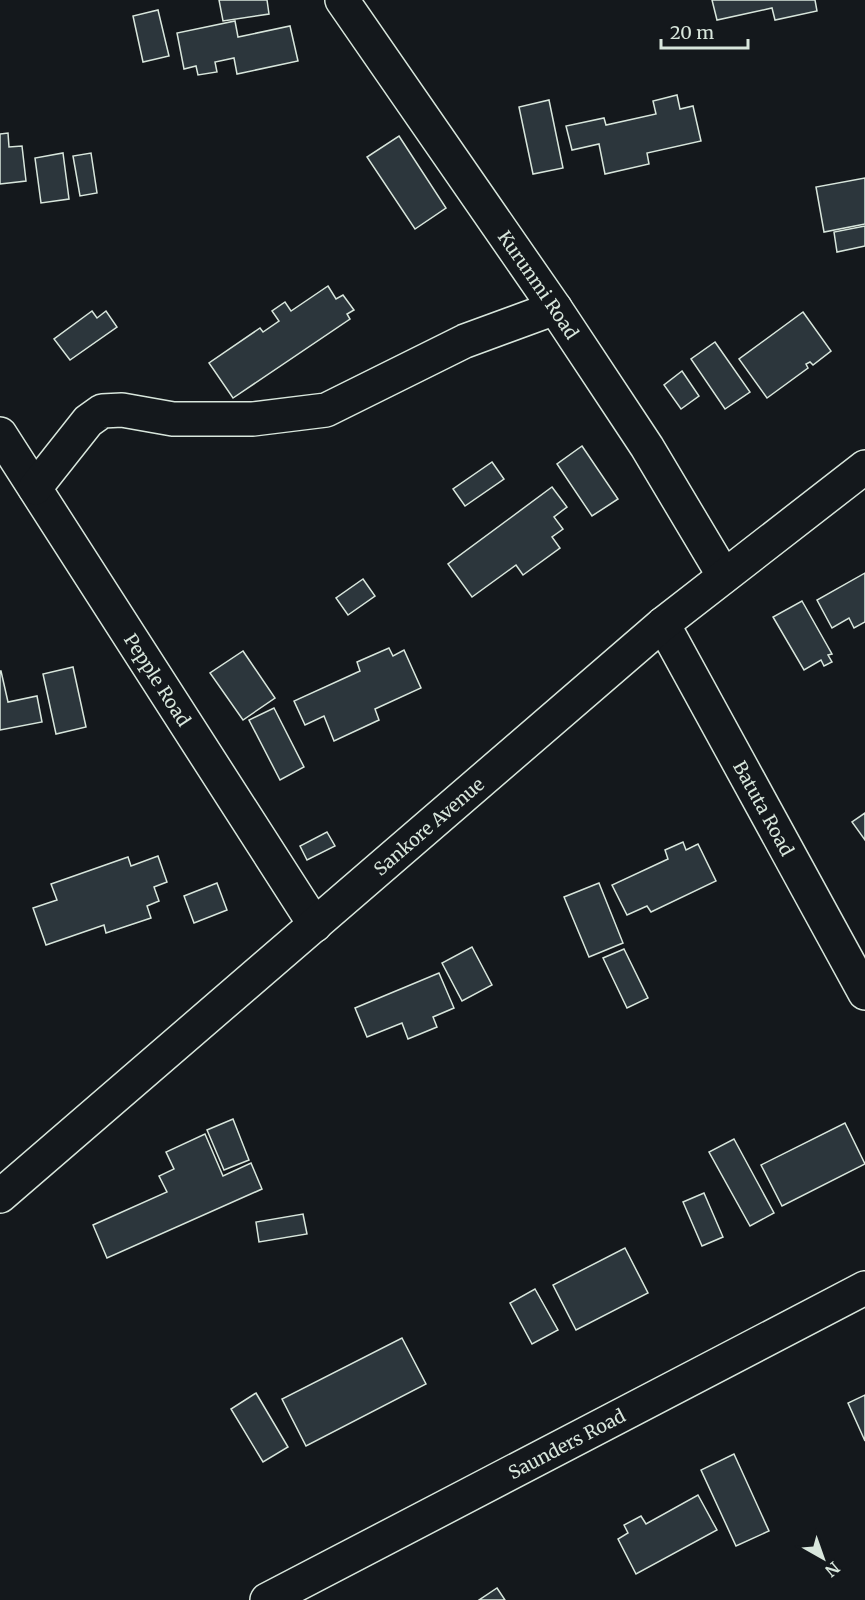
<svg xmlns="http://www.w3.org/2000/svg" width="865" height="1600" font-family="Merriweather,serif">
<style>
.building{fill:#2c363c;stroke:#d8e6dc;stroke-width:1.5}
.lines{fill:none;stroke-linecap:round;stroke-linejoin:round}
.minor-casing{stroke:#d8e6dc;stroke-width:36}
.minor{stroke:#14181c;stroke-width:33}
.labels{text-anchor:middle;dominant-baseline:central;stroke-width:4.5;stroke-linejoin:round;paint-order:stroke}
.street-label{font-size:18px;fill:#d8e6dc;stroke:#14181c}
</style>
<rect width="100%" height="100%" fill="#14181c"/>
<g class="building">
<polygon points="219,0 267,0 269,14 223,21"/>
<polygon points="712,0 815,0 817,11 775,20 772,8 717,20"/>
<polygon points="158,10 169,56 143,62 133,16"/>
<polygon points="235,21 238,37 290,26 298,61 237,74 234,58 215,62 217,72 198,75 196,66 184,69 177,33"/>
<polygon points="677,95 680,109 693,106 701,141 647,153 649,164 605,174 599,144 572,150 566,126 604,118 606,125 656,114 653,101"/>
<polygon points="549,100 563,168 533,174 519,107"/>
<polygon points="8,133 9,147 22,146 26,181 0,184 0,134"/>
<polygon points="399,136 446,208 415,229 367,157"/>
<polygon points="63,153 69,199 41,203 35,158"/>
<polygon points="91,153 97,193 80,196 73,156"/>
<polygon points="865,178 865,224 824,232 816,187"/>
<polygon points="865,226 865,246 837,252 834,232"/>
<polygon points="328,286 336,299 343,295 354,310 347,314 350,319 233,398 209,363 260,328 263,332 279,321 272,311 285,302 291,311"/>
<polygon points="92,311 97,318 106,311 117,327 70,360 54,339"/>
<polygon points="803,312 831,351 813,365 810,362 806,364 808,368 767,398 739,359"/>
<polygon points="715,342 750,392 725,409 691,359"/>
<polygon points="682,371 699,396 681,409 664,385"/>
<polygon points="582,446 618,499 592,516 557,464"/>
<polygon points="492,462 504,479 465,506 453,489"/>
<polygon points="552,487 567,507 554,517 563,529 552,537 560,548 523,575 516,565 472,597 448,564"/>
<polygon points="865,573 865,622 854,628 849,618 832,628 817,600"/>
<polygon points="363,579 375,596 348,615 336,598"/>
<polygon points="802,601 832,654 828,655 832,662 824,666 821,660 804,670 773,617"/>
<polygon points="389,648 393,656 404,650 421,688 375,709 379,720 334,741 324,716 305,725 294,701 360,671 357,662"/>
<polygon points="243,651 275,698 243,720 210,673"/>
<polygon points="73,667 86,727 56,734 43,674"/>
<polygon points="0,671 1,671 8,702 37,696 42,722 0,730"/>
<polygon points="274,708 304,767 280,780 249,720"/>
<polygon points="865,813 865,840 852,822"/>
<polygon points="327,832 335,846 307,860 300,846"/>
<polygon points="683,842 686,850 698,844 716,881 651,912 647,906 627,915 612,885 668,859 665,850"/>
<polygon points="158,856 167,882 154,887 159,901 147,906 151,918 106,933 104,925 46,945 33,908 57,900 51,884 128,857 131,866"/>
<polygon points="217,883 227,910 194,923 184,896"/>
<polygon points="599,883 623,943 589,957 564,897"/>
<polygon points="472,947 492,985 462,1001 442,963"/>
<polygon points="624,949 648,998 627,1008 603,958"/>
<polygon points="439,973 454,1008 433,1017 437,1027 408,1039 402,1023 367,1037 355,1008"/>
<polygon points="233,1119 249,1160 224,1170 207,1130"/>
<polygon points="845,1123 865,1164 782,1206 761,1165"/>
<polygon points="205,1134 223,1176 251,1163 262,1189 107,1258 93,1225 167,1192 159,1176 174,1169 166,1152"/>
<polygon points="734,1139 774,1213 750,1226 709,1152"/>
<polygon points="704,1193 723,1237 702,1246 683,1202"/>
<polygon points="303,1214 307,1234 259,1242 256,1222"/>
<polygon points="625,1248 648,1293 576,1330 553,1285"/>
<polygon points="535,1289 558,1330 532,1344 510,1303"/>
<polygon points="402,1338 426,1384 306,1446 282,1399"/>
<polygon points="256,1393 288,1447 263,1462 231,1409"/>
<polygon points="865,1395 865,1441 848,1403"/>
<polygon points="734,1454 769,1531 736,1546 701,1470"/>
<polygon points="698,1495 717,1530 636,1574 618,1539 628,1533 624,1525 641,1516 646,1524"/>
<polygon points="497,1588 505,1600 479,1600"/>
</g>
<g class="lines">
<g class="minor-casing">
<g id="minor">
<path id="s1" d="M342 0 555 308 647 447 724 576"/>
<path id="s2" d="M0 434 315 925"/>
<polyline points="35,488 88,421 102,411 122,410 173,419 253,419 326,410 465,341 555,308"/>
<path id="s3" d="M663 624 865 993"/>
<path id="s4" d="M0 1196 663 624 865 467"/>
<path id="s5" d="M267 1600 865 1288"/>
</g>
</g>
<use href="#minor" class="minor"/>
</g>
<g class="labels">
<g class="street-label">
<text stroke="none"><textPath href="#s1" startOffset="346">Kurunmi Road</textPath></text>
<text stroke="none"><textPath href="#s2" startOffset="292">Pepple Road</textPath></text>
<text stroke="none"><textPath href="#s3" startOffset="210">Batuta Road</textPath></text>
<text stroke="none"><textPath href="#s4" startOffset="566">Sankore Avenue</textPath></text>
<text stroke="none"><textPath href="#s5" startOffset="338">Saunders Road</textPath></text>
</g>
</g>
<g transform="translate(823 1558) rotate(140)" stroke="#14181c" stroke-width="4.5" paint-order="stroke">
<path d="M0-4.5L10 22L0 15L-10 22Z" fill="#d8e6dc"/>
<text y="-9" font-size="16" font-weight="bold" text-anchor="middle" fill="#d8e6dc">N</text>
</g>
<path d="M661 39v9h87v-9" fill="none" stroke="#d8e6dc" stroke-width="3"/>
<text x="670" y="39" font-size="18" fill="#d8e6dc" stroke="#14181c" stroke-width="4.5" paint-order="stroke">20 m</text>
</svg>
